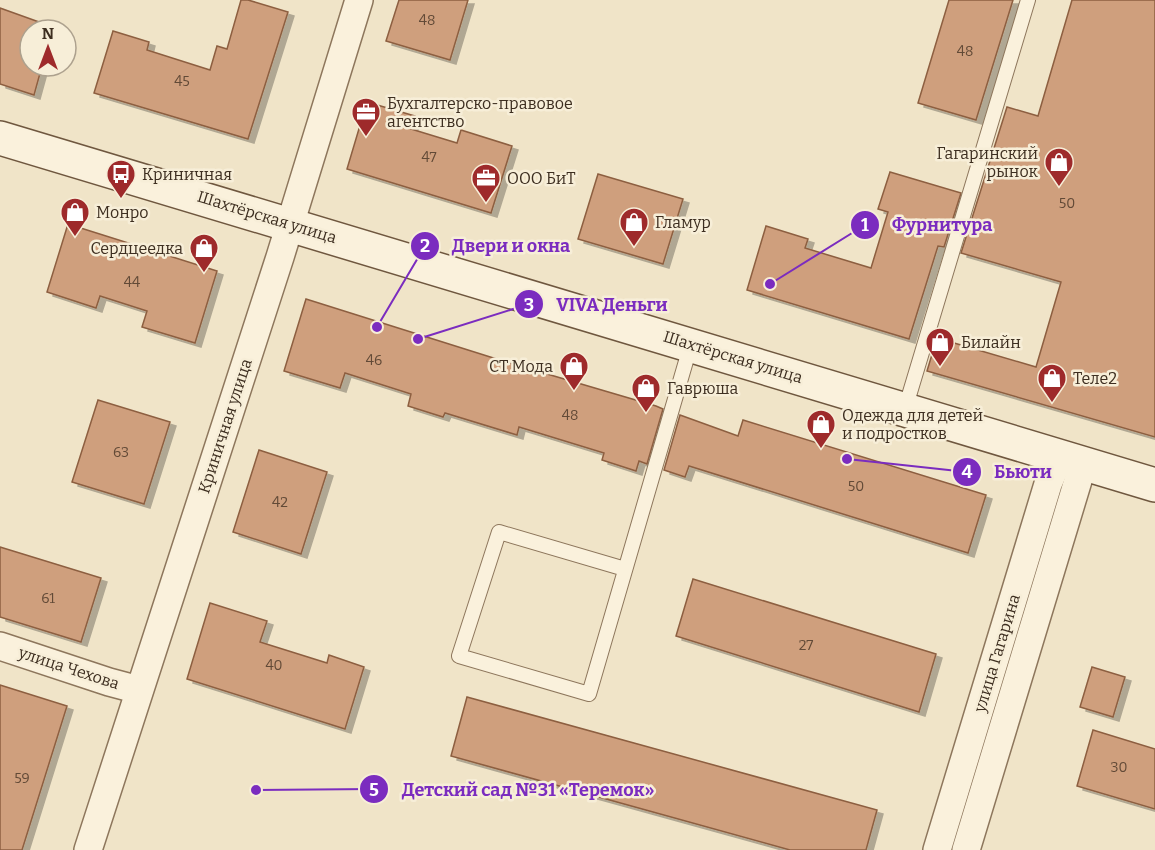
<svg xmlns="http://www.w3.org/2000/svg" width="1155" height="850" font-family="Bitter,serif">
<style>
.building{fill:#cf9f7d;stroke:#8d5f41;stroke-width:1.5;filter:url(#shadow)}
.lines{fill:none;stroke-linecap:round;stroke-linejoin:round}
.lane-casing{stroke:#8d765c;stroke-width:16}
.street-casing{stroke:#8d765c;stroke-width:30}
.secondary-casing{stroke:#6f573f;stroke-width:36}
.lane{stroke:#faf1dc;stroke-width:14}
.street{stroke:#faf1dc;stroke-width:27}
.secondary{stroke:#faf1dc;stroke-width:33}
.labels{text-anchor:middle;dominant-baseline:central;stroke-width:5;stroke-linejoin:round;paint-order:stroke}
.number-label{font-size:14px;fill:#624a37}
.poi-label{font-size:16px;fill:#3d2e20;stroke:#f7eed8;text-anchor:start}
.street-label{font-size:16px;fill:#3d2e20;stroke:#f7eed8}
.leader{fill:none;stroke:#7b2cbf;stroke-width:2}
.callout-dot{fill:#7b2cbf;stroke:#f7eed8;stroke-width:2}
.mark-label{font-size:18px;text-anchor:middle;font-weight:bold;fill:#fff}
.callout-label{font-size:18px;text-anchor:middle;font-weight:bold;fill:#7b2cbf;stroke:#f7eed8;stroke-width:5;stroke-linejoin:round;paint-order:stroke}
</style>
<defs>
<filter id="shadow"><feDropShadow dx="6" dy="4" stdDeviation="0" flood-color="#0004"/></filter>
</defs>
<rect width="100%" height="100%" fill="#f0e4c8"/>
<g class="building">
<polygon points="241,0 248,0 288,12 248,139 94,93 113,31 149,42 147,50 210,70 217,46 227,49"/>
<polygon points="399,0 468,0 450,60 386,41"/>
<polygon points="949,0 1013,0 976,120 918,103"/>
<polygon points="1072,0 1155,0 1155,437 927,371 937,338 1036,367 1061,282 961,253 1007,107 1038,116"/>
<polygon points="0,8 53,27 52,30 30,30 30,66 42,66 34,95 0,84"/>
<polygon points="367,102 415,116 411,129 457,143 461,130 512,146 491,213 347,169"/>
<polygon points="890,172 961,193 944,247 938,246 909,339 747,290 766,226 808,239 805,248 871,268 888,212 878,209"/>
<polygon points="598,174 683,199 663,264 578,239"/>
<polygon points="68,224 217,271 195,343 142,327 147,311 100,296 96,308 47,292"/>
<polygon points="306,299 503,361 656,406 663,409 647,464 639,461 636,471 602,460 604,453 519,427 517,435 445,413 443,417 408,406 411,394 345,373 340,388 284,371"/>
<polygon points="98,400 170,422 144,504 72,482"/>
<polygon points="680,415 738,436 743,420 986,495 968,553 689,466 685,477 664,470"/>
<polygon points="259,450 327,472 301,554 233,532"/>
<polygon points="0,547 101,578 81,642 0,617"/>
<polygon points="693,579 936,654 919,712 676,636"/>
<polygon points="210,603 267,621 260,642 327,663 329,655 364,667 345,729 187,679"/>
<polygon points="1092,667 1125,677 1113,717 1080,707"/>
<polygon points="0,685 67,706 22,850 0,850"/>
<polygon points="467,697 877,810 866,850 790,850 451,756"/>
<polygon points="1093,730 1155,749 1155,809 1077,786"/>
</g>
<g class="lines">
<g class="lane-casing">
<g id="lane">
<polyline points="905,409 1028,0"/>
<polyline points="625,569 499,532 459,656 589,694 691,344"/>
</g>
</g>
<g class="street-casing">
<g id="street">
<polyline points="0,646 109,682 139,690"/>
<polyline points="88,850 280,257 359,0"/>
<polyline points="937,850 1048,484 1060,456"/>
<polyline points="966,850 1083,464"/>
</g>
</g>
<g class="secondary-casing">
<polyline id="secondary" points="0,138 1155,485"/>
</g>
<use href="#lane" class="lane"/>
<use href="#street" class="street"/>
<use href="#secondary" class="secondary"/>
</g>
<defs>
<g id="office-pin" transform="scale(1.5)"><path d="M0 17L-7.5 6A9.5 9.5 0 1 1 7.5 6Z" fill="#9e2a2b" stroke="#f7eed8"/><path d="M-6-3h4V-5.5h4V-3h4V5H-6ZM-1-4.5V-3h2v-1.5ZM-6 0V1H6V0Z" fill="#fff"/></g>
<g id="shop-pin" transform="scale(1.5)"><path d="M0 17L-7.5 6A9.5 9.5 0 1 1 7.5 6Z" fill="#9e2a2b" stroke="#f7eed8"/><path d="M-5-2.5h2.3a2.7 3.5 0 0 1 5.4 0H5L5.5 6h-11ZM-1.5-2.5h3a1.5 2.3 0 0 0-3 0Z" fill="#fff"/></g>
<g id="bus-pin" transform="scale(1.5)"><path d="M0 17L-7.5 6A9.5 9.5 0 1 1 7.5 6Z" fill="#9e2a2b" stroke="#f7eed8"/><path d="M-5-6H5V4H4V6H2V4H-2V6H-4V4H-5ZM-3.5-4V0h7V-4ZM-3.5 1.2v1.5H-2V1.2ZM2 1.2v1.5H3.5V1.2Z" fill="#fff"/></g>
</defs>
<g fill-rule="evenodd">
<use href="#office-pin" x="366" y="112"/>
<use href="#shop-pin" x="1059" y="162"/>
<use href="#bus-pin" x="121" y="174"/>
<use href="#office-pin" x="486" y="178"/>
<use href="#shop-pin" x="75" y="212"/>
<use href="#shop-pin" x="634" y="222"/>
<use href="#shop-pin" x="204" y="248"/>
<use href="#shop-pin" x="940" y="342"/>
<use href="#shop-pin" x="574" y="366"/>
<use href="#shop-pin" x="1052" y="378"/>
<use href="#shop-pin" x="646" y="388"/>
<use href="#shop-pin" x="821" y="424"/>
</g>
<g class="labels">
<g class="number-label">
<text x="427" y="20">48</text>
<text x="965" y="51">48</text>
<text x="182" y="81">45</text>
<text x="429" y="157">47</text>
<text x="1067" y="203">50</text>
<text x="132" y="282">44</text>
<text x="374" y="360">46</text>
<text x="570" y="415">48</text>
<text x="121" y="452">63</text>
<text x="856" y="486">50</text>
<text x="280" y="502">42</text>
<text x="48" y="598">61</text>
<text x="806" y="645">27</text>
<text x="274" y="665">40</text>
<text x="1119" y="767">30</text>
<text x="22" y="778">59</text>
</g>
<g class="poi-label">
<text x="387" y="103">Бухгалтерско-правовое<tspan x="387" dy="18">агентство</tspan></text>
<text x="1038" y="153" text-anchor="end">Гагаринский<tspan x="1038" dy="18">рынок</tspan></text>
<text x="142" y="174">Криничная</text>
<text x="507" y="178">ООО БиТ</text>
<text x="96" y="212">Монро</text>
<text x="655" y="222">Гламур</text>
<text x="183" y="248" text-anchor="end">Сердцеедка</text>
<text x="961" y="342">Билайн</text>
<text x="553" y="366" text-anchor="end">СТ Мода</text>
<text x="1073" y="378">Теле2</text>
<text x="667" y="388">Гаврюша</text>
<text x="842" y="415">Одежда для детей<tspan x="842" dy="18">и подростков</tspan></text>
</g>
<g class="street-label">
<text transform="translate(267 217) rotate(17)">Шахтёрская улица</text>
<text transform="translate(733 357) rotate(17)">Шахтёрская улица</text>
<text transform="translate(225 426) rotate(-72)">Криничная улица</text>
<text transform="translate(997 653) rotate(-73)">улица Гагарина</text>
<text transform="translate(69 668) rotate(18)">улица Чехова</text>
</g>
</g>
<path class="leader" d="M770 284L865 225M377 327L425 246M418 339L529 304M847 459L967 472M256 790L374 789"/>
<g class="callout-dot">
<circle cx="770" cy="284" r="6"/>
<circle cx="377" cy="327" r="6"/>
<circle cx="418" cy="339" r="6"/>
<circle cx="847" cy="459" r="6"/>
<circle cx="256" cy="790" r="6"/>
<circle cx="865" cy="225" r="15"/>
<circle cx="425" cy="246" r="15"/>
<circle cx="529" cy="304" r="15"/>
<circle cx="967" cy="472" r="15"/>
<circle cx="374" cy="789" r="15"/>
</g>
<g class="mark-label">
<text x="865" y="231">1</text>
<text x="425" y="252">2</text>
<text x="529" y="311">3</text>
<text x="967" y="478">4</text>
<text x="374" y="796">5</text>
</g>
<g class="callout-label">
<text x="942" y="231">Фурнитура</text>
<text x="511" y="252">Двери и окна</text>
<text x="612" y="311">VIVA Деньги</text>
<text x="1023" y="478">Бьюти</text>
<text x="528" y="796">Детский сад №31 «Теремок»</text>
</g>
<g transform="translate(48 48)"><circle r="28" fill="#f7eed8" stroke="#ada18e" stroke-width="1.5"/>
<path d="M0-4.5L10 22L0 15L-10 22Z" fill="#9e2a2b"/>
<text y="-9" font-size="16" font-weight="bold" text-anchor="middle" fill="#3d2e20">N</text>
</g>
</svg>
